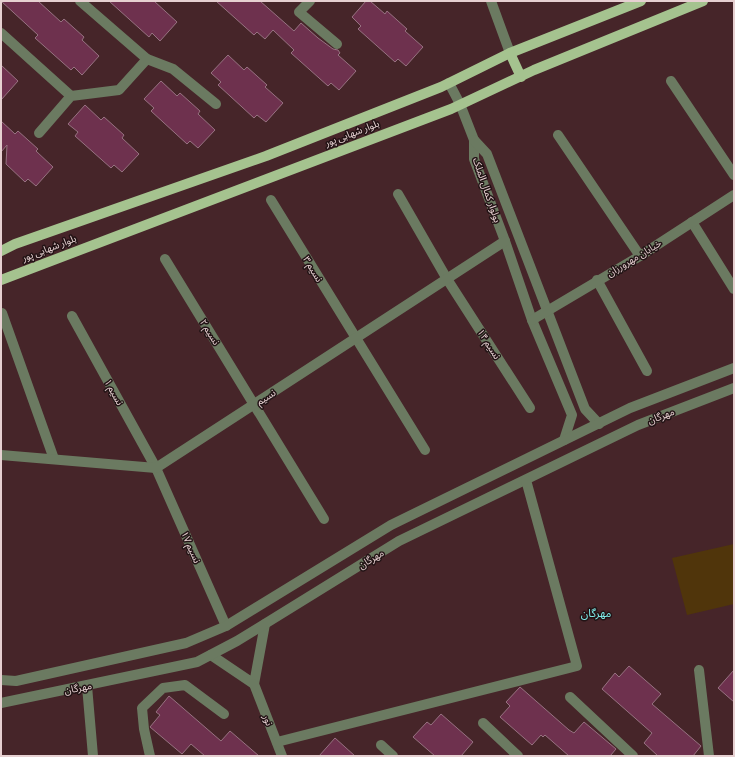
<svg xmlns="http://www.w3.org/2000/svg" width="735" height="757" font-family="'Crimson Pro','Noto Sans Arabic',serif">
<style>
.green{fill:#50350b}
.building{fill:#6e314e;stroke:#977281}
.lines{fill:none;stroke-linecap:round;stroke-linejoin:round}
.minor{stroke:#6b7a61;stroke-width:10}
.major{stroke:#a5c38f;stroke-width:10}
.labels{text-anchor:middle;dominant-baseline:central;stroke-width:3;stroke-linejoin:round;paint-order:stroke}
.street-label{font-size:10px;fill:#e6d0d1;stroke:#221315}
.neighbourhood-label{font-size:11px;fill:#80ece9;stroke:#221315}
</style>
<rect width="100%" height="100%" fill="#462529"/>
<polygon class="green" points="734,544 734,604 687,615 672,558"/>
<g class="building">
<polygon points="1,1 38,1 61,22 64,19 84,37 82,40 99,56 82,75 74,67 71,70 35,38 38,35"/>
<polygon points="109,1 154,1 177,22 160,41 152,33 149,37"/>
<polygon points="216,1 260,1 294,31 301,23 318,38 333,49 338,50 340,53 338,55 356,71 339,90 331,83 328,86 291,53 294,50 273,30 265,39 257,32 254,35"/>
<polygon points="366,1 370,1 385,14 387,11 407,29 405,31 423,47 406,66 398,59 395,62 358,29 361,26 352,17"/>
<polygon points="228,55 244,70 247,67 267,85 265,87 283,103 266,122 257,115 254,118 218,85 221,82 211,73"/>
<polygon points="1,65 18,81 1,100"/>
<polygon points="161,81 177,96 180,93 200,111 198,114 215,130 198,148 190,141 187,144 151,111 154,108 144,99"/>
<polygon points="85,105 101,120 104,117 124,135 122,138 139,154 122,172 114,165 111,168 75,136 78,132 68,124"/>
<polygon points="1,121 15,134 18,131 38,149 36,151 53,167 36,186 28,179 25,182 6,164 7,145 1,152"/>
<polygon points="629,666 661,694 652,704 701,746 693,756 658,756 644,743 652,733 602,689 615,673 619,677"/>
<polygon points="734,670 734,702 718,688"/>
<polygon points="520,687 569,730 574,733 584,722 616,749 610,756 569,756 545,735 543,737 541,735 532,745 500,717 510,706 506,702"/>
<polygon points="169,696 221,741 230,731 259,756 205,756 191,744 182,754 150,727 160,715 156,712"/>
<polygon points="441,714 473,742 461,756 435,756 413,737 427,722 431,725"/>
<polygon points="335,738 355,756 319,756"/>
</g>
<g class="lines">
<g class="minor">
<polyline points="80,1 147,59 173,69 216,104"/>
<polyline points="310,1 299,12 337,44"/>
<polyline points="491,1 510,53"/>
<polyline points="1,33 71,96"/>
<polyline points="671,81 734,175"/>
<polyline points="449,83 460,104 474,140 474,159 505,241 532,320 572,415 564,440"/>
<polyline points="39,133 71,96 119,90 147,59"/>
<polyline points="558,135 640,256"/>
<polyline points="474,140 487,154 585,409 599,424"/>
<polyline points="398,194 447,279 530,408"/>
<polyline points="271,200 425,450"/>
<polyline points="692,222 734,289"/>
<polyline points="165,259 324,519"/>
<polyline points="597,280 647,371"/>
<polyline points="2,313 54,459"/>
<polyline points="72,316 156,468 226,626"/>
<polyline points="532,320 640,256 734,195"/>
<polyline points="1,455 156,468 505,241"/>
<polyline points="211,655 254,684 265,624"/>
<polyline points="699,670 709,756"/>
<polyline points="1,680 16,681 186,643 226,626 391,525 630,408 734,368"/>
<polyline points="254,684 282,756"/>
<polyline points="87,686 93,756"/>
<polyline points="570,697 633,756"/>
<polyline points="1,703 197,662 237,641 399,541 638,425 734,388"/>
<polyline points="483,723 518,756"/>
<polyline points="277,742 577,666 526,480"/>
<polyline points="381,745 393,756"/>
<polyline points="150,756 144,729 142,708 163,688 185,685 224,714"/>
</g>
<g class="major">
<polyline points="510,53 521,77"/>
<polyline points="1,251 15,244 266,156 441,87 510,53 641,1"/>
<polyline points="1,280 451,109 534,70 703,1"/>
</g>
</g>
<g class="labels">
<g class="street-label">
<text transform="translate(352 133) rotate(-21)">بلوار شهابی پور</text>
<text transform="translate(487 190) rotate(71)">بولوار کمال الملک</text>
<text transform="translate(49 248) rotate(-21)">بلوار شهابی پور</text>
<text transform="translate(634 258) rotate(-31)">خیابان مهرورزان</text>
<text transform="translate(313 269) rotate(59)">نسیم ۳</text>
<text transform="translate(210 332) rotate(58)">نسیم ۲</text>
<text transform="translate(489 344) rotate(57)">نسیم ۱۴</text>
<text transform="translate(114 392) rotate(61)">نسیم ۱</text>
<text transform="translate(266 397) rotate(-33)">نسیم</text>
<text transform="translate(661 416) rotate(-21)">مهرگان</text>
<text transform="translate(191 547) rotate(66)">نسیم ۱۷</text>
<text transform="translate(371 559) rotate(-31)">مهرگان</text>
<text transform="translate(78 688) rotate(-11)">مهرگان</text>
<text transform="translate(268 720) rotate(68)">نور</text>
</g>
<g class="neighbourhood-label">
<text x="596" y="613">مهرگان</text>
</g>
</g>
<rect width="735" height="757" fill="none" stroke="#e6d0d1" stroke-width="4"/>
</svg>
